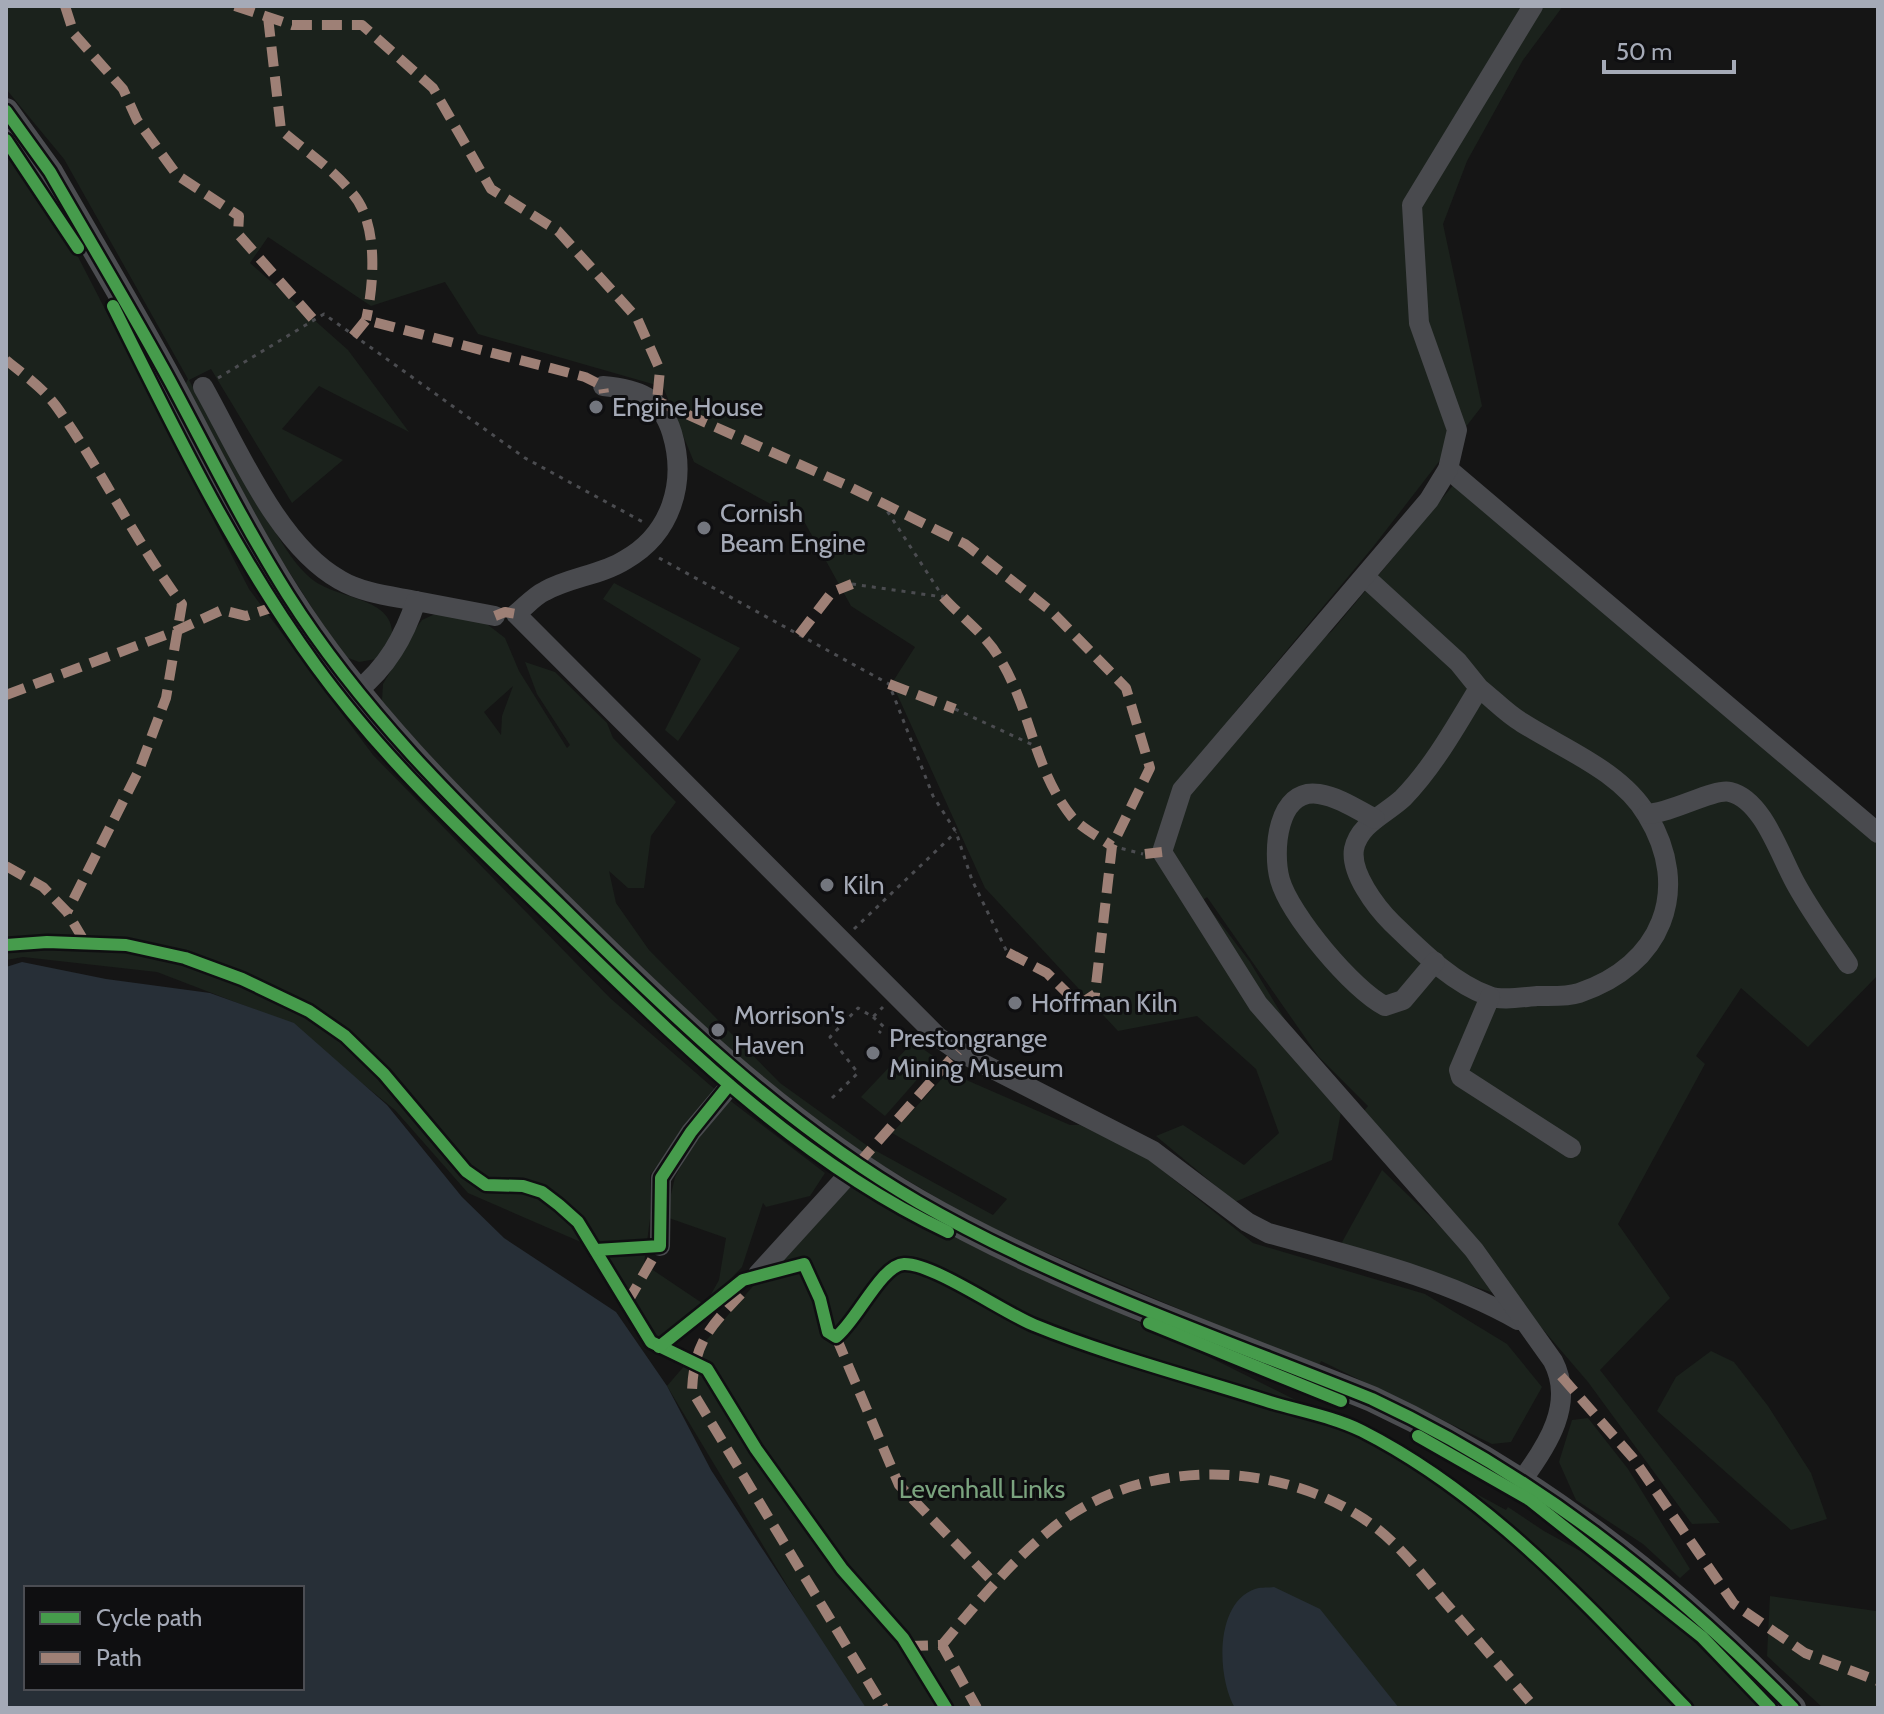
<svg xmlns="http://www.w3.org/2000/svg" width="1884" height="1714" font-family="Cabin,sans-serif">
<style>
.green{fill:#1b221c;fill-rule:evenodd}
.water{fill:#272f37;fill-rule:evenodd}
.lines{fill:none;stroke-linecap:round;stroke-linejoin:round}
.path{stroke:#4b4c50;stroke-width:3;stroke-dasharray:4 6;stroke-linecap:butt}
.minor{stroke:#494a4e;stroke-width:20}
.major{stroke:#4b4c50;stroke-width:26}
.quiet{stroke:#9e8076;stroke-width:10;stroke-dasharray:20 10;stroke-linecap:butt}
.cycleway-casing{stroke:#0f0f11;stroke-width:17}
.cycleway{stroke:#469c4c;stroke-width:12}
.poi-dot{fill:#73767e;stroke:#0f0f11;stroke-width:3}
.labels{text-anchor:middle;dominant-baseline:central;stroke-width:6;stroke-linejoin:round;paint-order:stroke}
.poi-label{font-size:26px;fill:#a5aab7;stroke:#0f0f11;text-anchor:start}
.park-label{font-size:26px;fill:#7aa37e;stroke:#0f0f11}
</style>
<rect width="100%" height="100%" fill="#151515"/>
<g class="green">
<path d="M6 6H1563L1523 60 1467 161 1443 224 1482 406 1373 547 1231 717 1332 631 1455 483 1878 840V975L1808 1047 1741 988 1696 1056 1705 1064 1618 1224 1670 1298 1600 1370 1720 1523 1692 1524 1588 1382 1360 1116 1368 1106 1318 1056 1207 897 1203 900 1250 962 1341 1112 1332 1160 1235 1202 1156 1136 1183 1125 1244 1165 1279 1133 1256 1069 1197 1016 1118 1031 985 888 892 683 915 647 851 606 805 523 694 462 663 387 478 334 445 282 371 306 268 237 250 263 348 350 409 432 319 386 282 429 343 460 292 503 211 369 189 380C214 427 239 474 268 520 280 539 291 560 307 575 334 602 397 594 392 639L376 659 359 662 343 656 250 511 185 385 188 379 64 159 6 89Z"/>
<path d="M6 151 73 247 249 589 373 755 610 998 711 1086 825 1173 810 1196 766 1207 763 1203 742 1267 705 1305 659 1343 596 1245 583 1243 468 1193 395 1110 285 1021 157 972 23 957 6 960ZM689 1123 700 1131 675 1177 666 1217 726 1238 719 1280 705 1305 644 1264 650 1219V1175Z"/>
<polygon points="614,583 740,648 678,741 665,730 701,659 603,599"/>
<path d="M435 614 483 621 505 638 519 671 567 748 570 745 537 694 525 662 555 672 607 723 613 738 676 802 651 836 644 888H628L609 871 616 903 649 950 780 1083 869 1147 993 1215 1007 1199 892 1133 948 1072 1070 1125H1080L1147 1158 1253 1243 1425 1294 1507 1344 1542 1387 1511 1442 1492 1444 1321 1361 1318 1368 984 1226 860 1152 747 1067 476 810 382 701 383 684 416 628 422 620ZM513 686 502 716 501 735 484 712Z"/>
<polygon points="913,1042 936,1058 885,1116 861,1097"/>
<polygon points="1382,1170 1469,1254 1494,1293 1341,1244"/>
<polygon points="847,1177 1390,1447 1506,1510 1508,1507 1544,1531 1631,1579 1761,1708 861,1708 667,1386"/>
<polygon points="1711,1351 1734,1362 1768,1406 1811,1473 1827,1519 1791,1530 1657,1411 1676,1377"/>
<polygon points="1588,1418 1628,1469 1690,1569 1680,1578 1643,1544 1576,1500 1559,1462 1572,1420"/>
<polygon points="1770,1596 1876,1611 1878,1607 1878,1708 1823,1708 1767,1656"/>
</g>
<g class="water">
<path d="M22 962 106 979 210 993 294 1023 387 1105 462 1197 504 1238 616 1312 667 1386 711 1470 866 1708H6V967ZM26 1588H302V1688H26Z"/>
<path d="M1274 1587 1320 1609 1399 1708H1235C1217 1678 1214 1603 1255 1589 1260 1587 1268 1588 1274 1587Z"/>
</g>
<g class="lines">
<g class="path">
<polyline points="218,378 324,314 525,458 643,522"/>
<polyline points="882,503 943,597"/>
<polyline points="659,558 889,684 933,796 956,832 972,880 1007,952"/>
<polyline points="852,584 943,597"/>
<polyline points="955,709 1033,745"/>
<polyline points="1112,846 1143,854"/>
<polyline points="854,929 956,832"/>
<polyline points="873,1017 884,1027 879,1033"/>
<polyline points="832,1098 858,1073 830,1037 858,1008 873,1017 883,1007"/>
</g>
<g class="minor">
<path d="M603 386C638 389 661 397 672 433 687 483 671 534 625 560 601 575 570 577 545 591 534 596 525 607 516 614L938 1037 958 1051 1153 1151 1247 1222 1268 1233C1354 1257 1440 1276 1518 1320"/>
<path d="M203 387C237 447 278 546 340 580 362 593 391 596 416 601"/>
<polyline points="1448,469 1878,833"/>
<path d="M1365 577 1458 662 1479 688C1456 726 1434 766 1403 798 1386 814 1359 824 1354 849 1350 873 1376 907 1392 923 1419 949 1452 983 1489 996 1501 1001 1523 997 1537 996 1550 996 1567 997 1579 993 1661 966 1693 890 1647 815 1621 771 1563 749 1521 722 1506 713 1493 699 1479 688"/>
<path d="M357 691C387 667 404 637 416 601L495 616"/>
<path d="M1647 814C1672 813 1714 788 1730 792 1764 800 1781 859 1797 886 1812 913 1831 939 1848 964"/>
<path d="M1375 819C1358 810 1339 797 1319 794 1277 787 1272 852 1280 880 1290 915 1353 990 1385 1006L1403 1000 1435 962"/>
<polyline points="1490,997 1459,1070 1461,1077 1571,1148"/>
<polyline points="660,1246 661,1178 691,1132 740,1074"/>
<polyline points="758,1274 858,1164"/>
<path d="M1522 1480C1548 1445 1575 1403 1553 1361L1474 1250 1258 1004 1162 852 1182 790 1429 500 1448 469 1457 430 1419 323 1412 205 1533 6"/>
</g>
<path class="major" d="M6 111 50 172C90 242 132 311 171 383 209 454 245 527 288 595 362 712 461 808 559 904 669 1013 783 1124 918 1202 1058 1283 1221 1338 1372 1399 1533 1474 1669 1581 1793 1708"/>
<g class="quiet">
<polyline points="65,6 74,34 123,89 137,120 177,175 239,216 238,234 313,319"/>
<polyline points="235,6 292,25 362,25 433,88 491,189 558,231 637,318 660,370 657,401 848,486 965,544 1051,611 1126,688 1150,768 1112,846 1095,994 1079,1005 1047,973 1007,952"/>
<path d="M268 17 281 130C304 150 333 169 352 193 379 223 374 284 366 320"/>
<polyline points="353,336 366,320 585,377 603,386 604,393"/>
<path d="M6 360C23 374 43 388 56 406 102 470 134 540 182 604L166 698 139 770 67 912"/>
<path d="M943 597C960 616 985 634 998 656 1031 707 1033 769 1072 817 1082 828 1099 837 1112 846"/>
<polyline points="495,616 505,612 516,614"/>
<polyline points="799,635 832,592 852,584"/>
<polyline points="889,684 955,709"/>
<polyline points="6,695 176,631 222,610 246,616 280,605"/>
<polyline points="1145,854 1162,852"/>
<polyline points="6,866 43,887 67,912 86,944"/>
<polyline points="858,1164 958,1051"/>
<path d="M741 1294C709 1328 694 1343 692 1391L884 1708"/>
<polyline points="627,1303 660,1246"/>
<polyline points="836,1337 899,1485 994,1583"/>
<polyline points="1561,1376 1633,1458 1734,1604 1805,1653 1878,1681"/>
<path d="M942 1645C977 1603 1012 1560 1055 1526 1142 1458 1274 1459 1364 1519 1396 1540 1420 1572 1444 1601 1475 1637 1505 1672 1535 1708"/>
<polyline points="908,1646 942,1645 977,1708"/>
</g>
<g class="cycleway-casing">
<g id="cycleway">
<path d="M6 111 50 172C90 242 132 311 171 383 209 454 245 527 288 595 362 712 461 808 559 904 669 1013 783 1124 918 1202 1058 1283 1221 1338 1372 1399 1533 1474 1669 1581 1793 1708"/>
<polyline points="6,140 78,248"/>
<path d="M113 306C174 429 235 555 316 666 385 761 472 841 556 922 676 1038 795 1160 948 1232"/>
<polyline points="6,945 47,942 126,945 185,958 242,979 309,1011 345,1036 384,1074 466,1171 486,1185 523,1186 542,1192 559,1205 578,1222 651,1342 707,1369 756,1449 842,1569 903,1638 946,1708"/>
<polyline points="596,1250 660,1246 661,1178 691,1132 729,1085"/>
<polyline points="1149,1323 1341,1401"/>
<path d="M659 1347 743 1280 804 1264 820 1299 828 1332 836 1337C857 1321 881 1265 904 1264 933 1263 1004 1313 1034 1325 1110 1356 1192 1377 1270 1402 1300 1411 1334 1417 1362 1431 1490 1496 1588 1606 1686 1708"/>
<polyline points="1418,1436 1530,1500 1702,1637 1770,1708"/>
</g>
</g>
<use href="#cycleway" class="cycleway"/>
</g>
<g class="poi-dot">
<circle cx="596" cy="407" r="8"/>
<circle cx="704" cy="528" r="8"/>
<circle cx="827" cy="885" r="8"/>
<circle cx="1015" cy="1003" r="8"/>
<circle cx="718" cy="1030" r="8"/>
<circle cx="873" cy="1053" r="8"/>
</g>
<g class="labels">
<g class="poi-label">
<text x="612" y="407">Engine House</text>
<text x="720" y="513">Cornish<tspan x="720" dy="30">Beam Engine</tspan></text>
<text x="843" y="885">Kiln</text>
<text x="1031" y="1003">Hoffman Kiln</text>
<text x="734" y="1015">Morrison's<tspan x="734" dy="30">Haven</tspan></text>
<text x="889" y="1038">Prestongrange<tspan x="889" dy="30">Mining Museum</tspan></text>
</g>
<g class="park-label">
<text x="982" y="1489">Levenhall Links</text>
</g>
</g>
<rect width="1884" height="1714" fill="none" stroke="#a5aab7" stroke-width="16"/>
<rect x="24" y="1586" width="280" height="104" fill="#0f0f11" stroke="#4b4d53" stroke-width="2"/>
<rect x="40" y="1612" width="40" height="12" fill="#469c4c" stroke="#4b4d53" stroke-width="2"/>
<text x="96" y="1626" font-size="24" fill="#a5aab7">Cycle path</text>
<rect x="40" y="1652" width="40" height="12" fill="#9e8076" stroke="#4b4d53" stroke-width="2"/>
<text x="96" y="1666" font-size="24" fill="#a5aab7">Path</text>
<path d="M1604 60v12h130v-12" fill="none" stroke="#a5aab7" stroke-width="4"/>
<text x="1616" y="60" font-size="24" fill="#a5aab7" stroke="#0f0f11" stroke-width="6" paint-order="stroke">50 m</text>
</svg>
